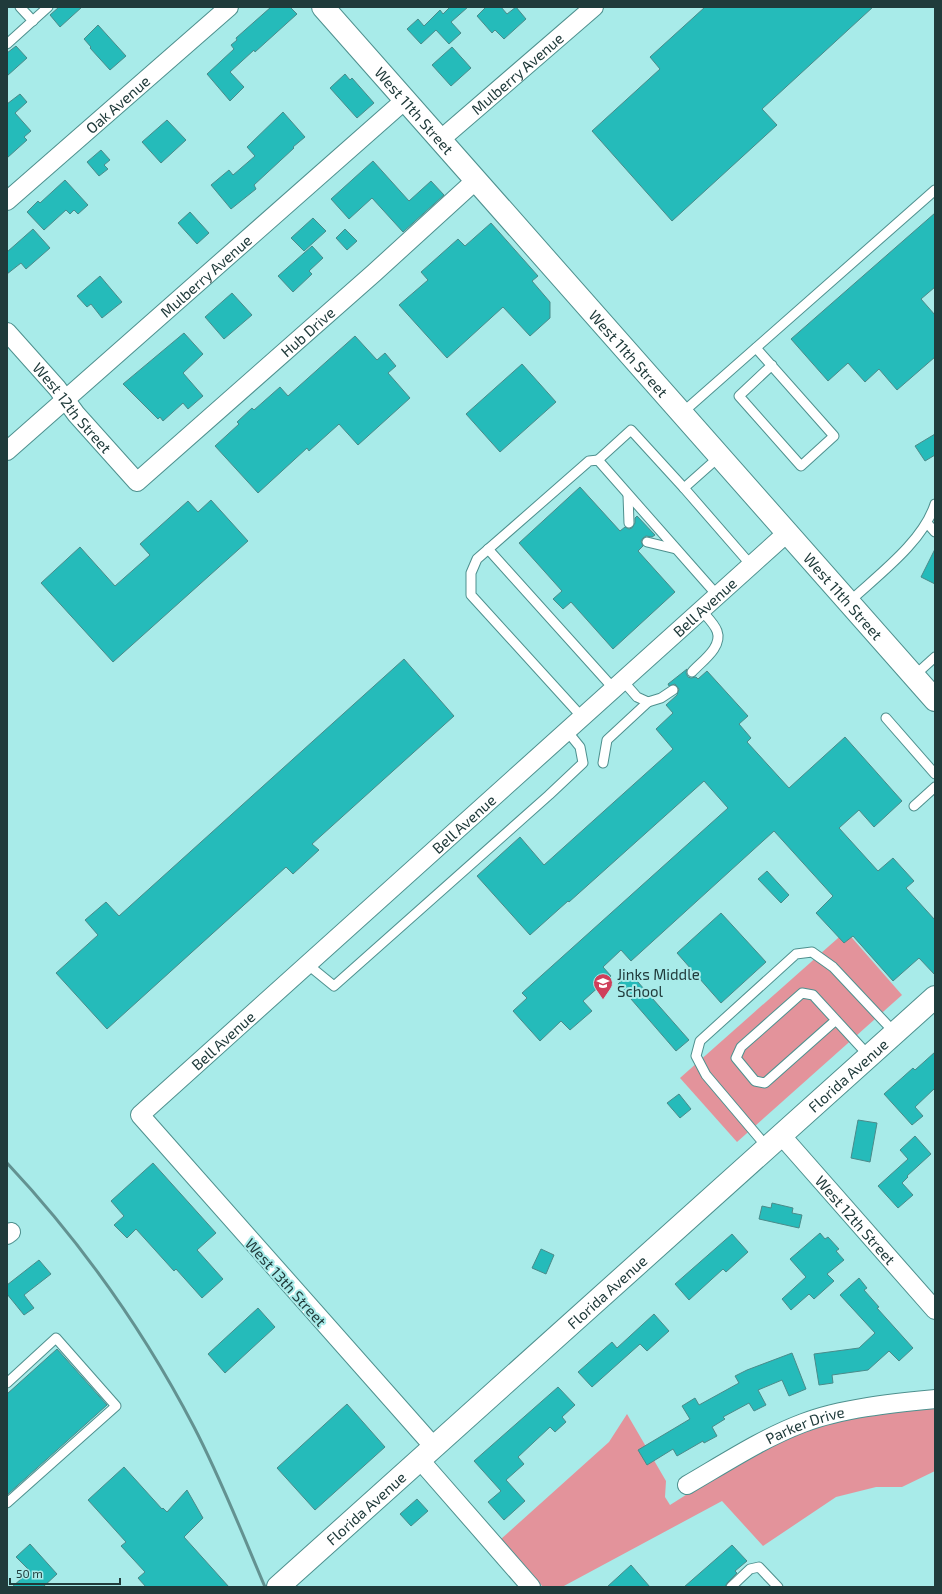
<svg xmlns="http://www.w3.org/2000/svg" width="942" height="1594" font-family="'Exo 2',sans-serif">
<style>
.green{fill:#e3939b}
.building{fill:#25bbba;stroke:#4a8b8a}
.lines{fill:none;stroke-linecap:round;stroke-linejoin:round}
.lane-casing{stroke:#4e908e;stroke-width:11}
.street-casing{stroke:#4e908e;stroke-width:20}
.secondary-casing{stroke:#4e908e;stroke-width:24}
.lane{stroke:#fff;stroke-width:9}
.street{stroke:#fff;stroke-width:18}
.secondary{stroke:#fff;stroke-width:22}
.rail{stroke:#639291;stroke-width:3}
.labels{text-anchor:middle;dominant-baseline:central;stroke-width:4;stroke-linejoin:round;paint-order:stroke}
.street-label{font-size:15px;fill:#203b3b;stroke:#a8ebe9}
.poi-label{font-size:15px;fill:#203b3b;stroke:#a8ebe9;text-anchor:start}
</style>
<rect width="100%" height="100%" fill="#a8ebe9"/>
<g class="green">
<polygon points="846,931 902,995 737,1142 680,1078"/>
<polygon points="935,1405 935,1471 902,1487 876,1487 836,1497 763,1546 722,1501 562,1587 543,1587 501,1539 609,1442 627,1414 666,1481 665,1497 670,1505 735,1464 817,1425"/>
</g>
<g class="building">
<polygon points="59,7 82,7 60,27 50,15"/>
<polygon points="271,7 290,7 297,14 255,52 254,50 230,72 244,87 230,101 207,74 234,49 231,45 237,40 236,38"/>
<polygon points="450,7 468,7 451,22 461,33 449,44 436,30 421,44 407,29 418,19 424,26 440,10 443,14"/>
<polygon points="486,7 501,7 507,14 516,7 526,19 504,39 495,30 492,33 477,16"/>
<polygon points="705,7 873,7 762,109 777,125 672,221 592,131 660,69 650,57"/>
<polygon points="98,25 126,56 110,70 90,48 91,47 84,39"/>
<polygon points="16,46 27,58 7,76 7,53"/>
<polygon points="452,47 471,68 451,86 432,65"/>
<polygon points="345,74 350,80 352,78 374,103 357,118 330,88"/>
<polygon points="20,94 27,102 15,113 31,131 24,137 27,140 7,158 7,104"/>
<polygon points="283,112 305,137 293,147 294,148 254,185 256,189 231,209 211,185 229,170 233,175 255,156 247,147"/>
<polygon points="167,120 186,140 161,163 142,142"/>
<polygon points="101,150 110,160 104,165 108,169 99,176 87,162"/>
<polygon points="373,161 409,201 431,181 444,195 403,232 372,198 349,219 331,199"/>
<polygon points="65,180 88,205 78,214 74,210 70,214 66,210 44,230 27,212 38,201 40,203"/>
<polygon points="190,212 209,233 197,244 178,223"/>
<polygon points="935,213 935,287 921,299 935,315 935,357 897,390 879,369 865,382 848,363 828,381 791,339"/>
<polygon points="313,218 326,231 304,251 291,238"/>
<polygon points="491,223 538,276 532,281 550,302 550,318 530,336 503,307 447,358 399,305 428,280 421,272 458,239 465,246"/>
<polygon points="33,229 50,248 26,269 21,263 7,274 7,252"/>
<polygon points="345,229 357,241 347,250 336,238"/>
<polygon points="312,246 323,258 309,271 312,274 293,292 278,276"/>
<polygon points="100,276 122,302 102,318 91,304 87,307 77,296"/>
<polygon points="232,293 252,315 224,339 205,317"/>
<polygon points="184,333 203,354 183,373 203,396 188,409 183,403 163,421 160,417 158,419 123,384"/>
<polygon points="355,336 377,360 385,353 396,366 388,373 410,398 358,445 339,424 309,451 307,448 258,493 215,446 239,424 237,422 252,408 254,410 280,387 288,396"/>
<polygon points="522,364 556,402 500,452 466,414"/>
<polygon points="935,434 935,455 925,461 915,446"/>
<polygon points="580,487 620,531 625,527 629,529 632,528 635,523 635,518 637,516 655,535 652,537 646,536 643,538 641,541 643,546 638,551 675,592 613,649 571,602 563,609 553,599 562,591 519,543"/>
<polygon points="211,500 248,541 113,662 41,583 80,547 115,586 150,555 140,544 188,501 198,512"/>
<polygon points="935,549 935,584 921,577"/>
<polygon points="404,659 454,716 312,844 319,850 293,874 286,867 107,1029 56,973 98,935 85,920 106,902 119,916"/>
<polygon points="687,669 686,673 688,677 691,678 696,677 698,679 707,671 748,716 739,724 751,738 747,742 789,788 845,737 902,801 874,827 859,810 839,828 878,871 893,858 914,881 906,888 935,920 935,975 919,958 893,981 853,936 844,943 816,913 833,896 774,831 631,961 621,950 603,967 611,976 583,1001 592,1011 570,1030 561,1021 540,1041 513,1011 527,998 522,993 728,808 704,781 569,902 568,901 530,935 477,876 520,837 544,865 673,749 656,729 673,713 666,705 677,695 679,689 675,684 669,686 668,684"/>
<polygon points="767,871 789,895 781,903 758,879"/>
<polygon points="721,913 766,962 721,1003 677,953"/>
<polygon points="630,973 689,1040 676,1051 618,984"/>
<polygon points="935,1052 935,1088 915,1107 923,1116 912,1125 884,1094 913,1068 915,1070"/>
<polygon points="679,1094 691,1109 680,1118 667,1103"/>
<polygon points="858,1120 877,1123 870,1162 851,1158"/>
<polygon points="915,1136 931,1154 907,1176 908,1177 902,1183 913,1195 898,1208 878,1186 908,1159 900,1150"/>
<polygon points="153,1163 216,1233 197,1250 223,1279 202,1298 176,1269 174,1271 136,1229 127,1238 114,1225 124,1216 111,1201"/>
<polygon points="772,1203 793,1208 792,1213 802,1215 799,1228 759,1219 762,1206 771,1208"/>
<polygon points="820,1233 825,1239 828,1237 839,1249 836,1251 844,1260 827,1274 834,1281 814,1299 809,1294 791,1310 782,1299 806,1277 790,1259"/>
<polygon points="732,1234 748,1252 726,1272 723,1269 689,1300 675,1284"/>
<polygon points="541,1249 554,1255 546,1274 532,1268"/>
<polygon points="39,1260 51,1274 24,1295 34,1308 24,1315 7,1294 7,1285"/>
<polygon points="859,1278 867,1288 864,1290 879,1307 877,1308 913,1348 899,1361 889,1351 868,1370 832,1375 833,1383 819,1385 814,1354 859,1348 875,1333 840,1295"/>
<polygon points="258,1308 275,1327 225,1373 208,1354"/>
<polygon points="654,1314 669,1331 647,1351 640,1344 592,1387 578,1372 612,1342 617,1348"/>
<polygon points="57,1349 107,1405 7,1495 7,1394"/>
<polygon points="792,1353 806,1389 789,1396 782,1380 758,1390 766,1405 754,1411 749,1403 723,1417 725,1419 712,1427 717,1436 704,1443 703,1441 677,1456 673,1449 647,1465 638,1450 690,1419 682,1406 695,1398 699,1405 739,1383 735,1376 747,1370"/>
<polygon points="558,1387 575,1405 562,1417 566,1422 555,1432 550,1427 518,1457 524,1464 506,1480 525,1501 504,1520 488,1502 501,1491 474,1461"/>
<polygon points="347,1404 385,1447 315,1510 277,1468"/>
<polygon points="124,1467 162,1509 163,1508 167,1512 187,1490 203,1518 184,1537 229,1587 146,1587 138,1578 145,1572 121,1546 126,1542 88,1500"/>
<polygon points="417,1499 428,1511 411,1526 400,1514"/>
<polygon points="30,1544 57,1574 43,1587 12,1587 30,1571 16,1557"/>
<polygon points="732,1545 747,1561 735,1571 737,1573 727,1583 725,1587 684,1587"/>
<polygon points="631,1565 650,1587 607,1587"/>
</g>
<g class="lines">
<g class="lane-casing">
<g id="lane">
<polyline points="20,7 33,21"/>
<polyline points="7,44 48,7"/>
<polyline points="756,348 834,436 801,466 739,396 772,365"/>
<polyline points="682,413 935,190"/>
<polyline points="720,456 684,488 751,565"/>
<polyline points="598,460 631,430 684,488"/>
<polyline points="628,495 629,523"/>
<polyline points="927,523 935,532"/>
<polyline points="647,542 676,549"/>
<polyline points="488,549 614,689"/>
<path d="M849 602C878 575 923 542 935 504"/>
<path d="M692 672C702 661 723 647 717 631 714 623 706 616 701 610"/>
<polyline points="914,676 935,657"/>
<polyline points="623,681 637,697 648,702 661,698 673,690"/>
<polyline points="582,717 471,595 471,573 477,559 589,461 598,460 717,595"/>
<polyline points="886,718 935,774"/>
<polyline points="603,763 607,740 648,702"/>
<polyline points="914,806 935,787"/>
<polyline points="307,964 334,986 549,795 583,763 580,747 567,731"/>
<polyline points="836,1020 765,1083 755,1081 736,1058 741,1047 802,993 813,995 869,1056"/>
<polyline points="767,1147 706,1075 696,1056 700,1041 796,954 812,952 833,967 895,1033"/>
<polyline points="7,1383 56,1338 116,1406 7,1503"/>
<polyline points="731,1587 750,1569 759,1567 778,1587"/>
</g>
</g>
<g class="street-casing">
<g id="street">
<path id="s1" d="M440 140 594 7"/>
<path id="s2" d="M7 201 229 7"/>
<path id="s3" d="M7 332 57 388 76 414 137 482 374 273 476 180"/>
<path id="s4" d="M7 451 405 100"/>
<path id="s5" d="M781 1135 935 1310"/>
<polyline points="7,1235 11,1232"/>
<path id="s6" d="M434 1447 140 1115 788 532"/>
<polyline points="420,1460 531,1587"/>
<path id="s7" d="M687 1485C725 1463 763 1438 803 1423 841 1408 894 1403 935 1399"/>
</g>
</g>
<g class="secondary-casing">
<g id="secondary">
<path id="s8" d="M323 7 935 700"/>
<path id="s9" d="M278 1587 935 997"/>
</g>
</g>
<use href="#lane" class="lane"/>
<use href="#street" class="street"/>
<use href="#secondary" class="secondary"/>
<path class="rail" d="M7 1163C81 1242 144 1331 194 1427 221 1479 242 1533 265 1587"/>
</g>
<defs>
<g id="school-pin" transform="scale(1)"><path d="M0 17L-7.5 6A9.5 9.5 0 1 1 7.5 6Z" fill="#cf3f5b" stroke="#a8ebe9"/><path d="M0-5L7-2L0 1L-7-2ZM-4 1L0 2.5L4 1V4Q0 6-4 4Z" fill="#fff"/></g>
</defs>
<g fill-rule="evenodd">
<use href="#school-pin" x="603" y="983"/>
</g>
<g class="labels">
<g class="street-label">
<text stroke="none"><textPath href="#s1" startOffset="102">Mulberry Avenue</textPath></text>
<text stroke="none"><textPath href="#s2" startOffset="147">Oak Avenue</textPath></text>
<text stroke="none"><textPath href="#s8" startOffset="138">West 11th Street</textPath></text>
<text stroke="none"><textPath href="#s4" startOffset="265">Mulberry Avenue</textPath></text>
<text stroke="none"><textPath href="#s3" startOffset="426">Hub Drive</textPath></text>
<text stroke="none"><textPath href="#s8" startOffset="462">West 11th Street</textPath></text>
<text stroke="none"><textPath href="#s3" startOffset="100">West 12th Street</textPath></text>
<text stroke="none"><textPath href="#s8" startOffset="786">West 11th Street</textPath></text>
<text stroke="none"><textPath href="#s6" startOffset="1203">Bell Avenue</textPath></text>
<text stroke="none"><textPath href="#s6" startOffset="879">Bell Avenue</textPath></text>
<text stroke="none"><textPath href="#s6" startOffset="555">Bell Avenue</textPath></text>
<text stroke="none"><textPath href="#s9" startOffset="766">Florida Avenue</textPath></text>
<text stroke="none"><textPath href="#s5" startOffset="113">West 12th Street</textPath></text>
<text transform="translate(286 1282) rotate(48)">West 13th Street</text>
<text stroke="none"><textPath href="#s9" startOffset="442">Florida Avenue</textPath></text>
<text stroke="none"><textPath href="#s7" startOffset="133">Parker Drive</textPath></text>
<text stroke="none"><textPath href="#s9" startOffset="118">Florida Avenue</textPath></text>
</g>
<g class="poi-label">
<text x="617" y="974">Jinks Middle<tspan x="617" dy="17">School</tspan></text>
</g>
</g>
<rect width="942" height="1594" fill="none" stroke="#203b3b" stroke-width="16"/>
<path d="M10 1578v6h110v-6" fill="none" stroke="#203b3b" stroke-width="2"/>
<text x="16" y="1578" font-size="12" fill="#203b3b" stroke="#a8ebe9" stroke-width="3" paint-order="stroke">50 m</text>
</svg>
